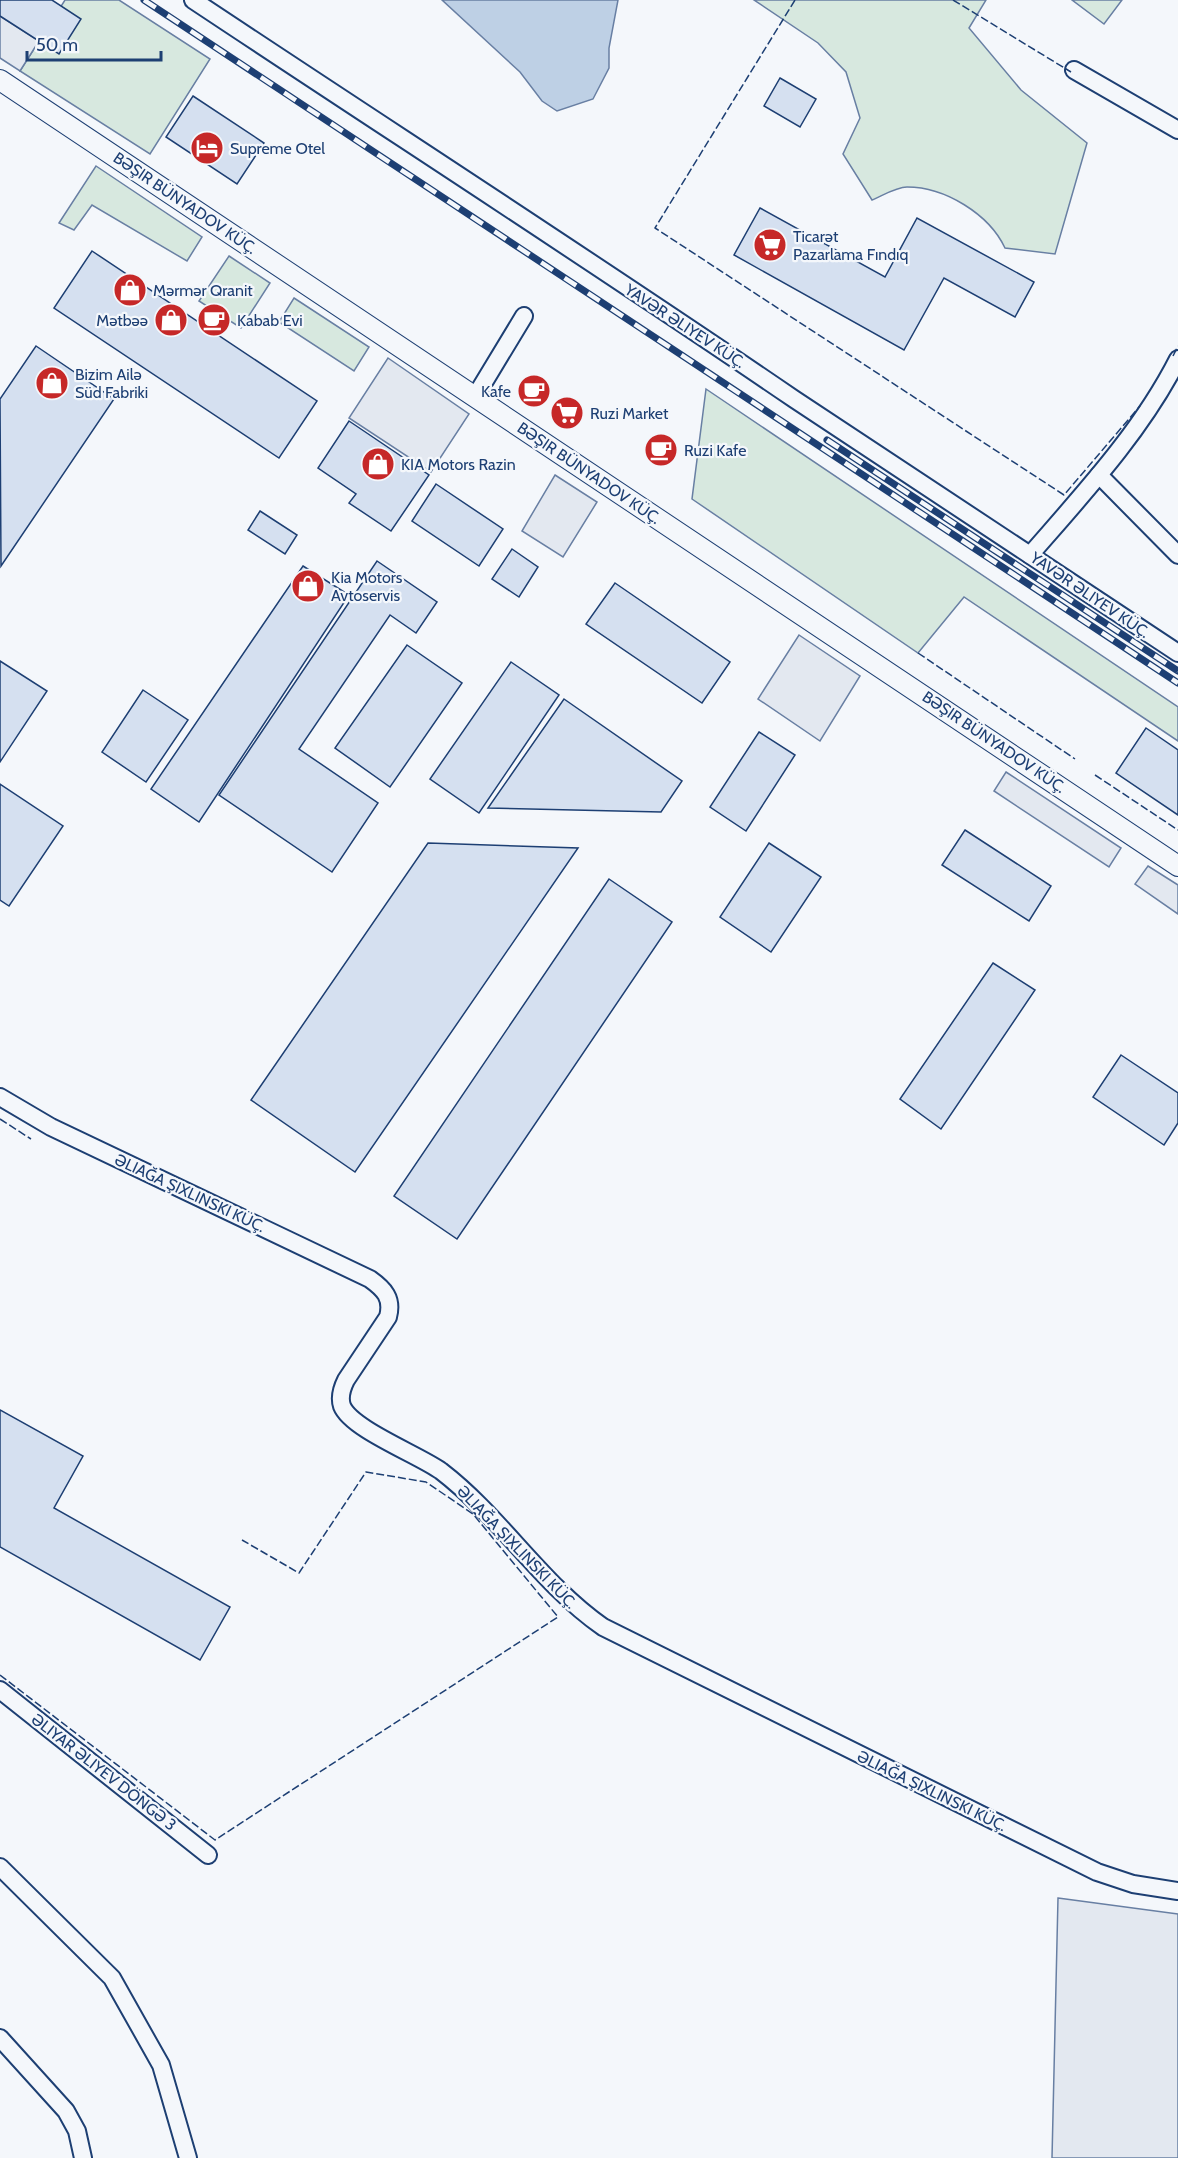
<svg xmlns="http://www.w3.org/2000/svg" width="1178" height="2158" font-family="Cabin,sans-serif">
<style>
.green{fill:#d7e8df;stroke:#687fa3;stroke-width:1.5}
.parking{fill:#e3e8f0;stroke:#687fa3;stroke-width:1.5}
.water{fill:#bed0e5;stroke:#687fa3;stroke-width:1.5}
.building{fill:#d5e0f0;stroke:#1d3f73;stroke-width:1.5}
.lines{fill:none;stroke-linecap:round;stroke-linejoin:round}
.minor-casing{stroke:#1d3f73;stroke-width:20}
.tertiary-casing{stroke:#1d3f73;stroke-width:22}
.minor{stroke:#f4f7fb;stroke-width:16}
.tertiary{stroke:#f4f7fb;stroke-width:20}
.rail-casing{stroke:#1d3f73;stroke-width:7}
.rail{stroke:#f4f7fb;stroke-width:4.5;stroke-dasharray:14;stroke-linecap:butt}
.fence{stroke:#1d3f73;stroke-width:1.5;stroke-dasharray:8 3;stroke-linecap:butt}
.labels{text-anchor:middle;dominant-baseline:central;stroke-width:4.5;stroke-linejoin:round;paint-order:stroke}
.poi-label{font-size:16px;fill:#1d3f73;stroke:#f4f7fb;text-anchor:start}
.street-label{font-size:16px;fill:#1d3f73;stroke:#f4f7fb}
</style>
<rect width="100%" height="100%" fill="#f4f7fb"/>
<g class="green">
<polygon points="65,0 119,0 210,59 150,154 20,71"/>
<path d="M754 0H986L969 28 1021 90 1087 143 1055 254 1005 248C989 214 945 187 907 187 896 187 882 196 872 200L843 154 860 118 846 72 818 43Z"/>
<polygon points="1072,0 1122,0 1104,24"/>
<polygon points="96,166 202,237 187,261 92,205 74,230 59,223"/>
<polygon points="229,256 270,283 241,328 199,301"/>
<polygon points="294,298 369,347 354,371 279,322"/>
<polygon points="706,389 1178,707 1178,741 964,597 918,653 692,499"/>
</g>
<g class="parking">
<polygon points="0,16 39,41 20,71 0,58"/>
<polygon points="388,358 469,414 431,472 349,418"/>
<polygon points="555,475 597,502 563,557 522,531"/>
<polygon points="799,635 860,676 820,741 758,699"/>
<polygon points="1006,772 1121,848 1109,867 994,791"/>
<polygon points="1148,866 1178,885 1178,914 1135,884"/>
<polygon points="1058,1898 1178,1914 1178,2158 1052,2158"/>
</g>
<polygon class="water" points="442,0 618,0 609,48 609,68 593,99 557,111 542,101 520,72"/>
<g class="building">
<polygon points="0,0 52,0 81,19 59,54 0,16"/>
<polygon points="780,78 816,99 800,127 764,106"/>
<polygon points="193,96 264,143 237,184 166,137"/>
<polygon points="760,208 885,277 917,218 1034,282 1015,317 944,278 904,350 734,255"/>
<polygon points="92,251 317,401 279,458 54,308"/>
<polygon points="36,346 114,399 1,566 0,399"/>
<polygon points="349,421 429,475 391,531 349,503 356,494 318,468"/>
<polygon points="436,484 503,529 479,566 412,521"/>
<polygon points="260,511 297,535 285,554 248,530"/>
<polygon points="512,549 538,567 519,597 492,579"/>
<polygon points="377,561 437,602 416,633 390,615 299,749 378,803 332,872 219,795"/>
<polygon points="303,566 349,595 199,822 151,789"/>
<polygon points="615,583 730,662 702,703 586,624"/>
<polygon points="407,645 462,683 390,787 335,748"/>
<polygon points="0,661 47,691 0,762"/>
<polygon points="511,662 559,695 479,813 430,779"/>
<polygon points="143,690 188,720 146,782 102,752"/>
<polygon points="564,699 682,781 661,812 488,808"/>
<polygon points="1146,728 1178,750 1178,815 1116,773"/>
<polygon points="759,732 795,755 746,831 710,807"/>
<polygon points="0,784 63,826 9,906 0,900"/>
<polygon points="965,830 1051,886 1029,921 942,865"/>
<polygon points="428,843 578,848 355,1172 251,1100"/>
<polygon points="769,843 821,877 771,952 720,917"/>
<polygon points="609,879 672,922 457,1239 394,1196"/>
<polygon points="993,963 1035,990 941,1129 900,1099"/>
<polygon points="1121,1055 1178,1093 1178,1123 1164,1145 1093,1097"/>
<polygon points="0,1410 83,1456 54,1508 230,1607 200,1660 0,1547"/>
</g>
<g class="lines">
<g class="minor-casing">
<g id="minor">
<path d="M193 0C393 133 595 263 794 399L1178 653"/>
<polyline points="1074,70 1178,130"/>
<polyline points="475,397 524,316"/>
<polyline points="1099,475 1178,555"/>
<path d="M1030 555C1083 494 1141 432 1178 359"/>
<path d="M0 1097 51 1127 370 1279C384 1289 393 1298 388 1317L346 1380C342 1388 339 1397 342 1406 351 1429 419 1455 441 1471 501 1517 541 1584 603 1627L1097 1872 1133 1884 1178 1891"/>
<polyline points="0,1690 208,1855"/>
<polyline points="0,1867 112,1978 161,2065 188,2158"/>
<polyline points="0,2038 66,2111 77,2131 83,2158"/>
</g>
</g>
<g class="tertiary-casing">
<polyline id="tertiary" points="0,80 1178,866"/>
</g>
<use href="#minor" class="minor"/>
<use href="#tertiary" class="tertiary"/>
<g class="rail-casing">
<g id="rail">
<polyline points="144,0 1178,683"/>
<polyline points="827,440 1178,671"/>
</g>
</g>
<use href="#rail" class="rail"/>
<g class="fence">
<polyline points="795,0 655,228 1064,495 1140,406"/>
<polyline points="953,0 1071,72"/>
<polyline points="1173,356 1178,346"/>
<polyline points="918,653 1075,759"/>
<polyline points="1095,775 1178,830"/>
<polyline points="0,1119 31,1139"/>
<polyline points="0,1675 215,1840 558,1617 473,1514 426,1482 366,1472 299,1573 242,1540"/>
</g>
</g>
<defs>
<g id="hotel-disc" transform="scale(1.725)"><circle r="9.5" fill="#c62828" stroke="#f4f7fb"/><path d="M-6-4.5h1.5V1H6V5H4.5V3h-9V5H-6ZM-4 0a1.8 1.8 0 1 1 3.6 0ZM.5 0V-2.5h3Q6-2.5 6 0Z" fill="#fff"/></g>
<g id="supermarket-disc" transform="scale(1.725)"><circle r="9.5" fill="#c62828" stroke="#f4f7fb"/><path d="M-6-5.5h2.5l.6 2H6L4.5 2H-2.5L-4.4-4H-6ZM-1.5 3.2a1.3 1.3 0 1 0 .1 0ZM3 3.2a1.3 1.3 0 1 0 .1 0Z" fill="#fff"/></g>
<g id="shop-disc" transform="scale(1.725)"><circle r="9.5" fill="#c62828" stroke="#f4f7fb"/><path d="M-5-2.5h2.3a2.7 3.5 0 0 1 5.4 0H5L5.5 6h-11ZM-1.5-2.5h3a1.5 2.3 0 0 0-3 0Z" fill="#fff"/></g>
<g id="cafe-disc" transform="scale(1.725)"><circle r="9.5" fill="#c62828" stroke="#f4f7fb"/><path d="M-5.5-4.5H6V0H3Q3 3.5 0 3.5H-2.5Q-5.5 3.5-5.5 0ZM3-3.2v2h1.7v-2ZM-6 4.5H4V6H-6Z" fill="#fff"/></g>
</defs>
<g fill-rule="evenodd">
<use href="#hotel-disc" x="207" y="148"/>
<use href="#supermarket-disc" x="770" y="245"/>
<use href="#shop-disc" x="130" y="290"/>
<use href="#shop-disc" x="171" y="320"/>
<use href="#cafe-disc" x="214" y="320"/>
<use href="#shop-disc" x="52" y="383"/>
<use href="#cafe-disc" x="534" y="391"/>
<use href="#supermarket-disc" x="567" y="413"/>
<use href="#cafe-disc" x="661" y="450"/>
<use href="#shop-disc" x="378" y="464"/>
<use href="#shop-disc" x="308" y="586"/>
</g>
<g class="labels">
<g class="poi-label">
<text x="230" y="148">Supreme Otel</text>
<text x="793" y="236">Ticarət<tspan x="793" dy="18">Pazarlama Fındıq</tspan></text>
<text x="153" y="290">Mərmər Qranit</text>
<text x="148" y="320" text-anchor="end">Mətbəə</text>
<text x="237" y="320">Kabab Evi</text>
<text x="75" y="374">Bizim Ailə<tspan x="75" dy="18">Süd Fabriki</tspan></text>
<text x="511" y="391" text-anchor="end">Kafe</text>
<text x="590" y="413">Ruzi Market</text>
<text x="684" y="450">Ruzi Kafe</text>
<text x="401" y="464">KIA Motors Razin</text>
<text x="331" y="577">Kia Motors<tspan x="331" dy="18">Avtoservis</tspan></text>
</g>
<g class="street-label">
<text transform="translate(185 203) rotate(34)">BƏŞIR BÜNYADOV KÜÇ.</text>
<text transform="translate(685 326) rotate(33)">YAVƏR ƏLIYEV KÜÇ.</text>
<text transform="translate(589 473) rotate(34)">BƏŞIR BÜNYADOV KÜÇ.</text>
<text transform="translate(1090 595) rotate(34)">YAVƏR ƏLIYEV KÜÇ.</text>
<text transform="translate(994 742) rotate(34)">BƏŞIR BÜNYADOV KÜÇ.</text>
<text transform="translate(190 1193) rotate(25)">ƏLIAĞA ŞIXLINSKI KÜÇ.</text>
<text transform="translate(517 1547) rotate(46)">ƏLIAĞA ŞIXLINSKI KÜÇ.</text>
<text transform="translate(104 1772) rotate(38)">ƏLIYAR ƏLIYEV DÖNGƏ 3</text>
<text transform="translate(932 1791) rotate(26)">ƏLIAĞA ŞIXLINSKI KÜÇ.</text>
</g>
</g>
<path d="M27 51v9h134v-9" fill="none" stroke="#1d3f73" stroke-width="3"/>
<text x="36" y="51" font-size="18" fill="#1d3f73" stroke="#f4f7fb" stroke-width="4.5" paint-order="stroke">50 m</text>
</svg>
